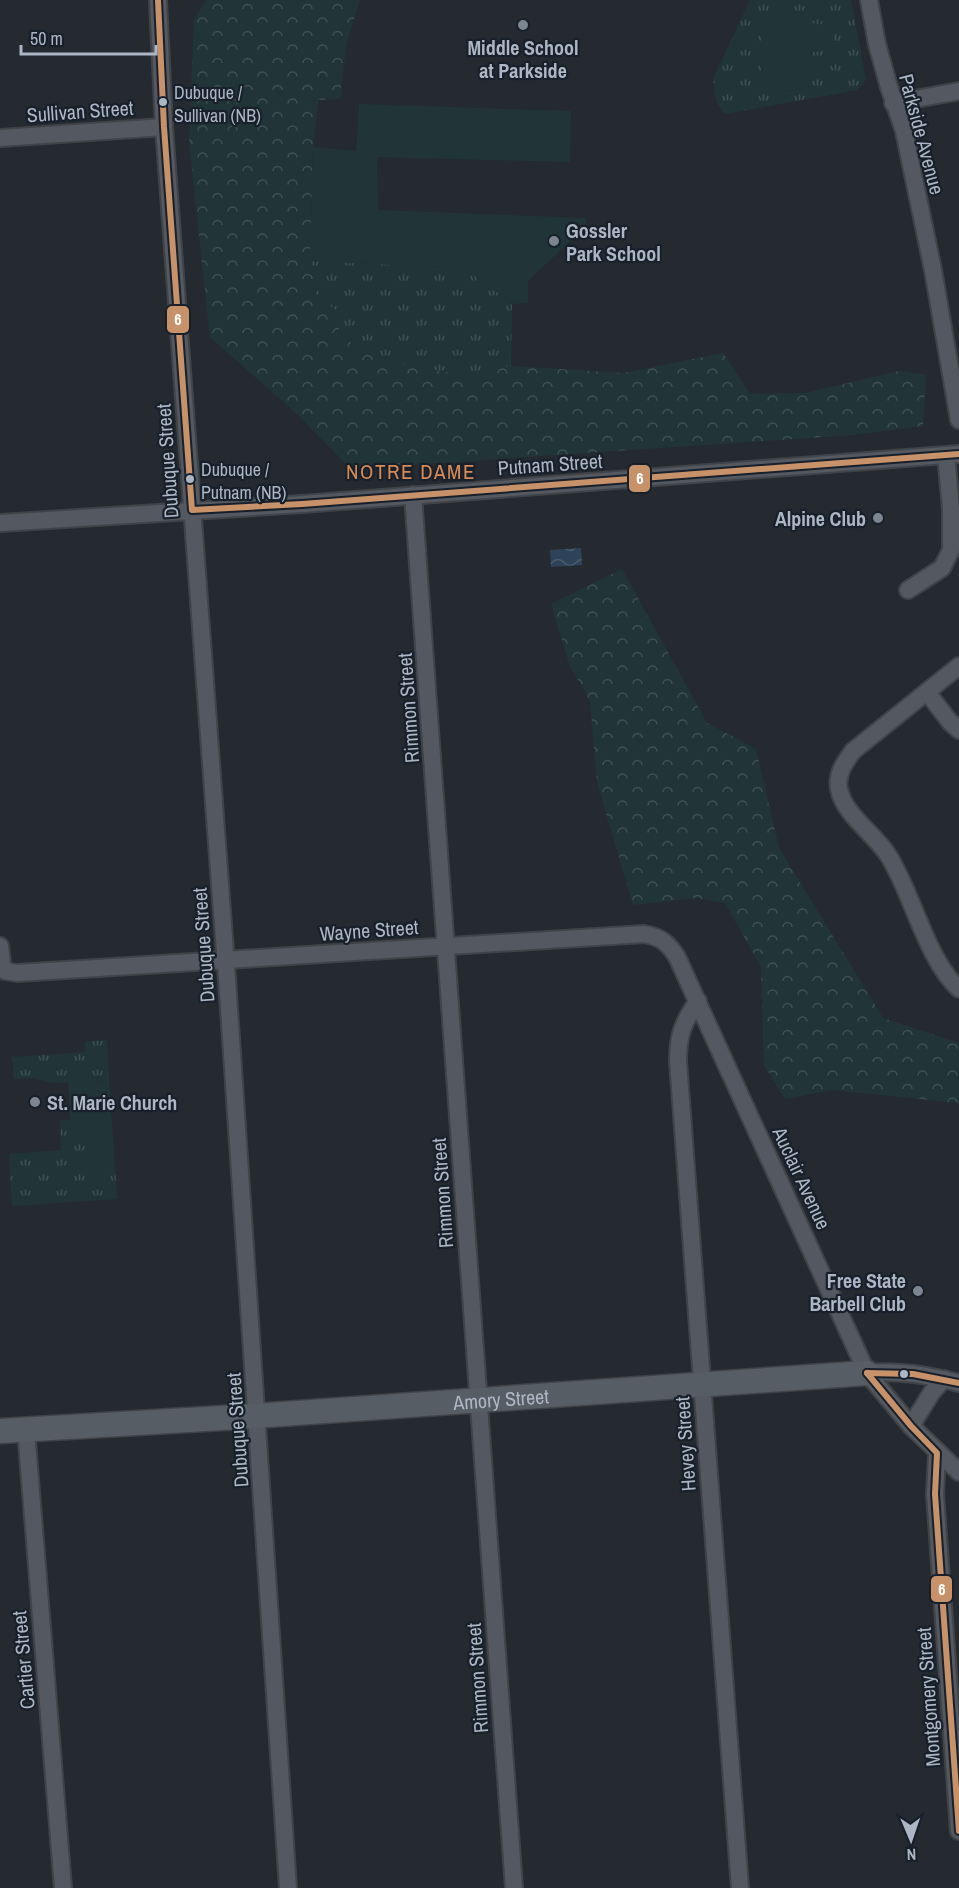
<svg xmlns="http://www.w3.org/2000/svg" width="959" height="1888" font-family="'Archivo Narrow',sans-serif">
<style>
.grass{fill:url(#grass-tufts);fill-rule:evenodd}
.forest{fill:url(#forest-crowns)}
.green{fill:#213538}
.water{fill:url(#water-waves)}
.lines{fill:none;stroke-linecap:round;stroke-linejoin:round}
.street-casing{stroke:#404449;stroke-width:20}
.secondary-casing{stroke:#404449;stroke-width:27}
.street{stroke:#545860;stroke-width:16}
.secondary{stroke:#575d64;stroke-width:24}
.bus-1-casing{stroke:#18202b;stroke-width:10}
.bus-1{stroke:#c7916a;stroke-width:6}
.poi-dot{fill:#7c8590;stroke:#18202b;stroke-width:2}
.bus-dot{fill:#acb6c4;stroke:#18202b;stroke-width:2}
.labels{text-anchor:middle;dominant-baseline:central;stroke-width:4.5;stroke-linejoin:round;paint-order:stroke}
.bus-label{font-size:18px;fill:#acb6c4;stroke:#18202b;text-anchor:start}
.poi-label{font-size:20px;font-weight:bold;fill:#acb6c4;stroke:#18202b;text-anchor:start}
.street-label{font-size:20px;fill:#acb6c4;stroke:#18202b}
.neighbourhood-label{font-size:21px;letter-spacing:1.5px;fill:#d68a55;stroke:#18202b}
.line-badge{stroke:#18202b;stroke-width:2}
.badge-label{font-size:16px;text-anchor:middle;font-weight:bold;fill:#fff}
</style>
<defs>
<pattern id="grass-tufts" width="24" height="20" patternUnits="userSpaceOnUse" patternTransform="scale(1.5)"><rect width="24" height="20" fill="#213538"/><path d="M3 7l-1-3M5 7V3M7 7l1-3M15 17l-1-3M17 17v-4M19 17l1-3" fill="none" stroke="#3f5053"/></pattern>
<pattern id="forest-crowns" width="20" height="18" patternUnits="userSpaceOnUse" patternTransform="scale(1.5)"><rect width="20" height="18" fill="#213538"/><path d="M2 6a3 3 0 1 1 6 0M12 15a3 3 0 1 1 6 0" fill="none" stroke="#3f5053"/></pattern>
<pattern id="water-waves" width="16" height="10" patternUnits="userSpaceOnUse" patternTransform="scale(1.5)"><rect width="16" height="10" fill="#2e4259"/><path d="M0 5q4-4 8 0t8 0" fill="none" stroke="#4a5b6f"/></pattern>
</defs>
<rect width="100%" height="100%" fill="#242a30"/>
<g class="grass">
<path d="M750 0H851L866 80 857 90 725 114 717 103 713 79ZM834 27C813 50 805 58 801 90L775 91 770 75Z"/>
<polygon points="310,261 471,268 482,286 503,294 512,304 511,366 469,375 410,367 361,352 339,331 339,313 316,294"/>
<polygon points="107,1040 109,1080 53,1083 32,1078 14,1079 12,1057 85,1052 85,1042"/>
<polygon points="60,1120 71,1120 71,1123 86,1122 89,1167 115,1166 117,1199 12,1206 9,1154 61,1150"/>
</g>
<g class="forest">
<polygon points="206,0 360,0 346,44 340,99 318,100 313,147 310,261 316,294 339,313 339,331 361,352 410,367 469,375 511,366 624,373 723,353 750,394 805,393 899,371 926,375 923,426 853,435 351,469 298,415 210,337 189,142 194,20"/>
<polygon points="622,569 707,723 756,749 779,848 883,1018 959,1043 959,1103 833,1090 785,1099 764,1065 761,967 725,903 696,898 633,905 597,782 590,701 570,666 551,604"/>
</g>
<g class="green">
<polygon points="762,14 805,14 811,23 834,26 833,50 812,52 803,76 801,90 775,91 770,76 761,72"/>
<polygon points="359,104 571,111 570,162 377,157 378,210 586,218 586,226 528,281 528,303 512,304 503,294 482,286 470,268 310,261 313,147 356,151"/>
<polygon points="109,1080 115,1166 89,1168 86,1122 71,1123 68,1082"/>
</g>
<polygon class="water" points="581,548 582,565 551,567 550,550"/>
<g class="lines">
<g class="street-casing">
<g id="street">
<polyline points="158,0 164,127 227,979 288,1888"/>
<polyline points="869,0 877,44 889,87 904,131 933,270 959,420"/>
<polyline points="893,103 959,91"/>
<polyline points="0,138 164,127"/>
<polyline points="413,495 514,1888"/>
<polyline points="0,523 302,504 959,454"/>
<polyline points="908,590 942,568 951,550 951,509 946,455"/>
<path d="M959 666 853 751C845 762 836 774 839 789 844 815 874 833 888 855 913 894 925 957 959 989"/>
<polyline points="927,692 950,722 959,730"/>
<path d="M0 946 2 964 5 971 17 973 644 934C661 937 668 943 677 957L867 1373 911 1426 959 1472"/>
<path d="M698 1001C683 1022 678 1035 678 1061L740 1888"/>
<path d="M867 1373C899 1370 928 1375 959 1383"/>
<polyline points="911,1426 932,1392 944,1379"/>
<polyline points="26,1430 63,1888"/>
<polyline points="937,1453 935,1494 959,1831"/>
</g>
</g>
<g class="secondary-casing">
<g id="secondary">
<path id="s1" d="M0 1431 239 1417 867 1373"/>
</g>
</g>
<use href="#street" class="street"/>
<use href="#secondary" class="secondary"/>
<g class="bus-1-casing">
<g id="bus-1">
<polyline points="158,0 164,127 192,510 302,504 959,454"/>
<polyline points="867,1373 911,1426 937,1453 935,1494 959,1831"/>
<polyline points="867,1373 913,1374 959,1383"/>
</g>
</g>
<use href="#bus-1" class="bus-1"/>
</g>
<g class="poi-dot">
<circle cx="523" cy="25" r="6"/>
<circle cx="554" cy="241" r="6"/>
<circle cx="878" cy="518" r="6"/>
<circle cx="35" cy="1102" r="6"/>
<circle cx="918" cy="1291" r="6"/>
</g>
<g class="bus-dot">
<circle cx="163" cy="102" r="5"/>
<circle cx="190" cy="479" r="5"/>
<circle cx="904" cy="1374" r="5"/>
</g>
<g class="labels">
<g class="bus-label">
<text x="174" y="92">Dubuque /<tspan x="174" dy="23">Sullivan (NB)</tspan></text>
<text x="201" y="469">Dubuque /<tspan x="201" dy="23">Putnam (NB)</tspan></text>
</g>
<g class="poi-label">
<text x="523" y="47" text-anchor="middle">Middle School<tspan x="523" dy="23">at Parkside</tspan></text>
<text x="566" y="230">Gossler<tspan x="566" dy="23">Park School</tspan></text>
<text x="866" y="518" text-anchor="end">Alpine Club</text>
<text x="47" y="1102">St. Marie Church</text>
<text x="906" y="1280" text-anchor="end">Free State<tspan x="906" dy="23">Barbell Club</tspan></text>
</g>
<g class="street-label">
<text transform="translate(80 111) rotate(-4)">Sullivan Street</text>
<text transform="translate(922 134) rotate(75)">Parkside Avenue</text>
<text transform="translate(167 461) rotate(-94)">Dubuque Street</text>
<text transform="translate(550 464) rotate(-4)">Putnam Street</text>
<text transform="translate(408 708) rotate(-94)">Rimmon Street</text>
<text transform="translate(369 930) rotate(-4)">Wayne Street</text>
<text transform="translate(203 945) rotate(-94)">Dubuque Street</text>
<text transform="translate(802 1178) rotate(65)">Auclair Avenue</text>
<text transform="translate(442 1193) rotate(-94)">Rimmon Street</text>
<text stroke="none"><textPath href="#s1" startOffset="502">Amory Street</textPath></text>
<text transform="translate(237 1430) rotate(-94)">Dubuque Street</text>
<text transform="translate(685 1444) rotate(-94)">Hevey Street</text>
<text transform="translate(23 1660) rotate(-95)">Cartier Street</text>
<text transform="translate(477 1678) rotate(-94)">Rimmon Street</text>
<text transform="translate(928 1697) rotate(-94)">Montgomery Street</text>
</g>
<g class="neighbourhood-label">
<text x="411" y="471">NOTRE DAME</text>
</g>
</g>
<g class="line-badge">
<rect x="166" y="305" width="24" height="29" rx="6" fill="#c7916a"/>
<rect x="628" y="464" width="23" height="29" rx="6" fill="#c7916a"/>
<rect x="930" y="1575" width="23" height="28" rx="6" fill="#c7916a"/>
</g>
<g class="badge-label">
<text x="178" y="325">6</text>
<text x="640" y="484">6</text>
<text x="942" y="1595">6</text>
</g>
<g transform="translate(911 1840) rotate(178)" stroke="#18202b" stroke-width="4.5" paint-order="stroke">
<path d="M0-4.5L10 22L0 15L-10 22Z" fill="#acb6c4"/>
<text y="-9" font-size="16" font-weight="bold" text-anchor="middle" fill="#acb6c4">N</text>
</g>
<path d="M21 45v9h135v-9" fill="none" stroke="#acb6c4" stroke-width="3"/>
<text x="30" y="45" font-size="18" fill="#acb6c4" stroke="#18202b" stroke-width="4.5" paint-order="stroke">50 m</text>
</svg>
